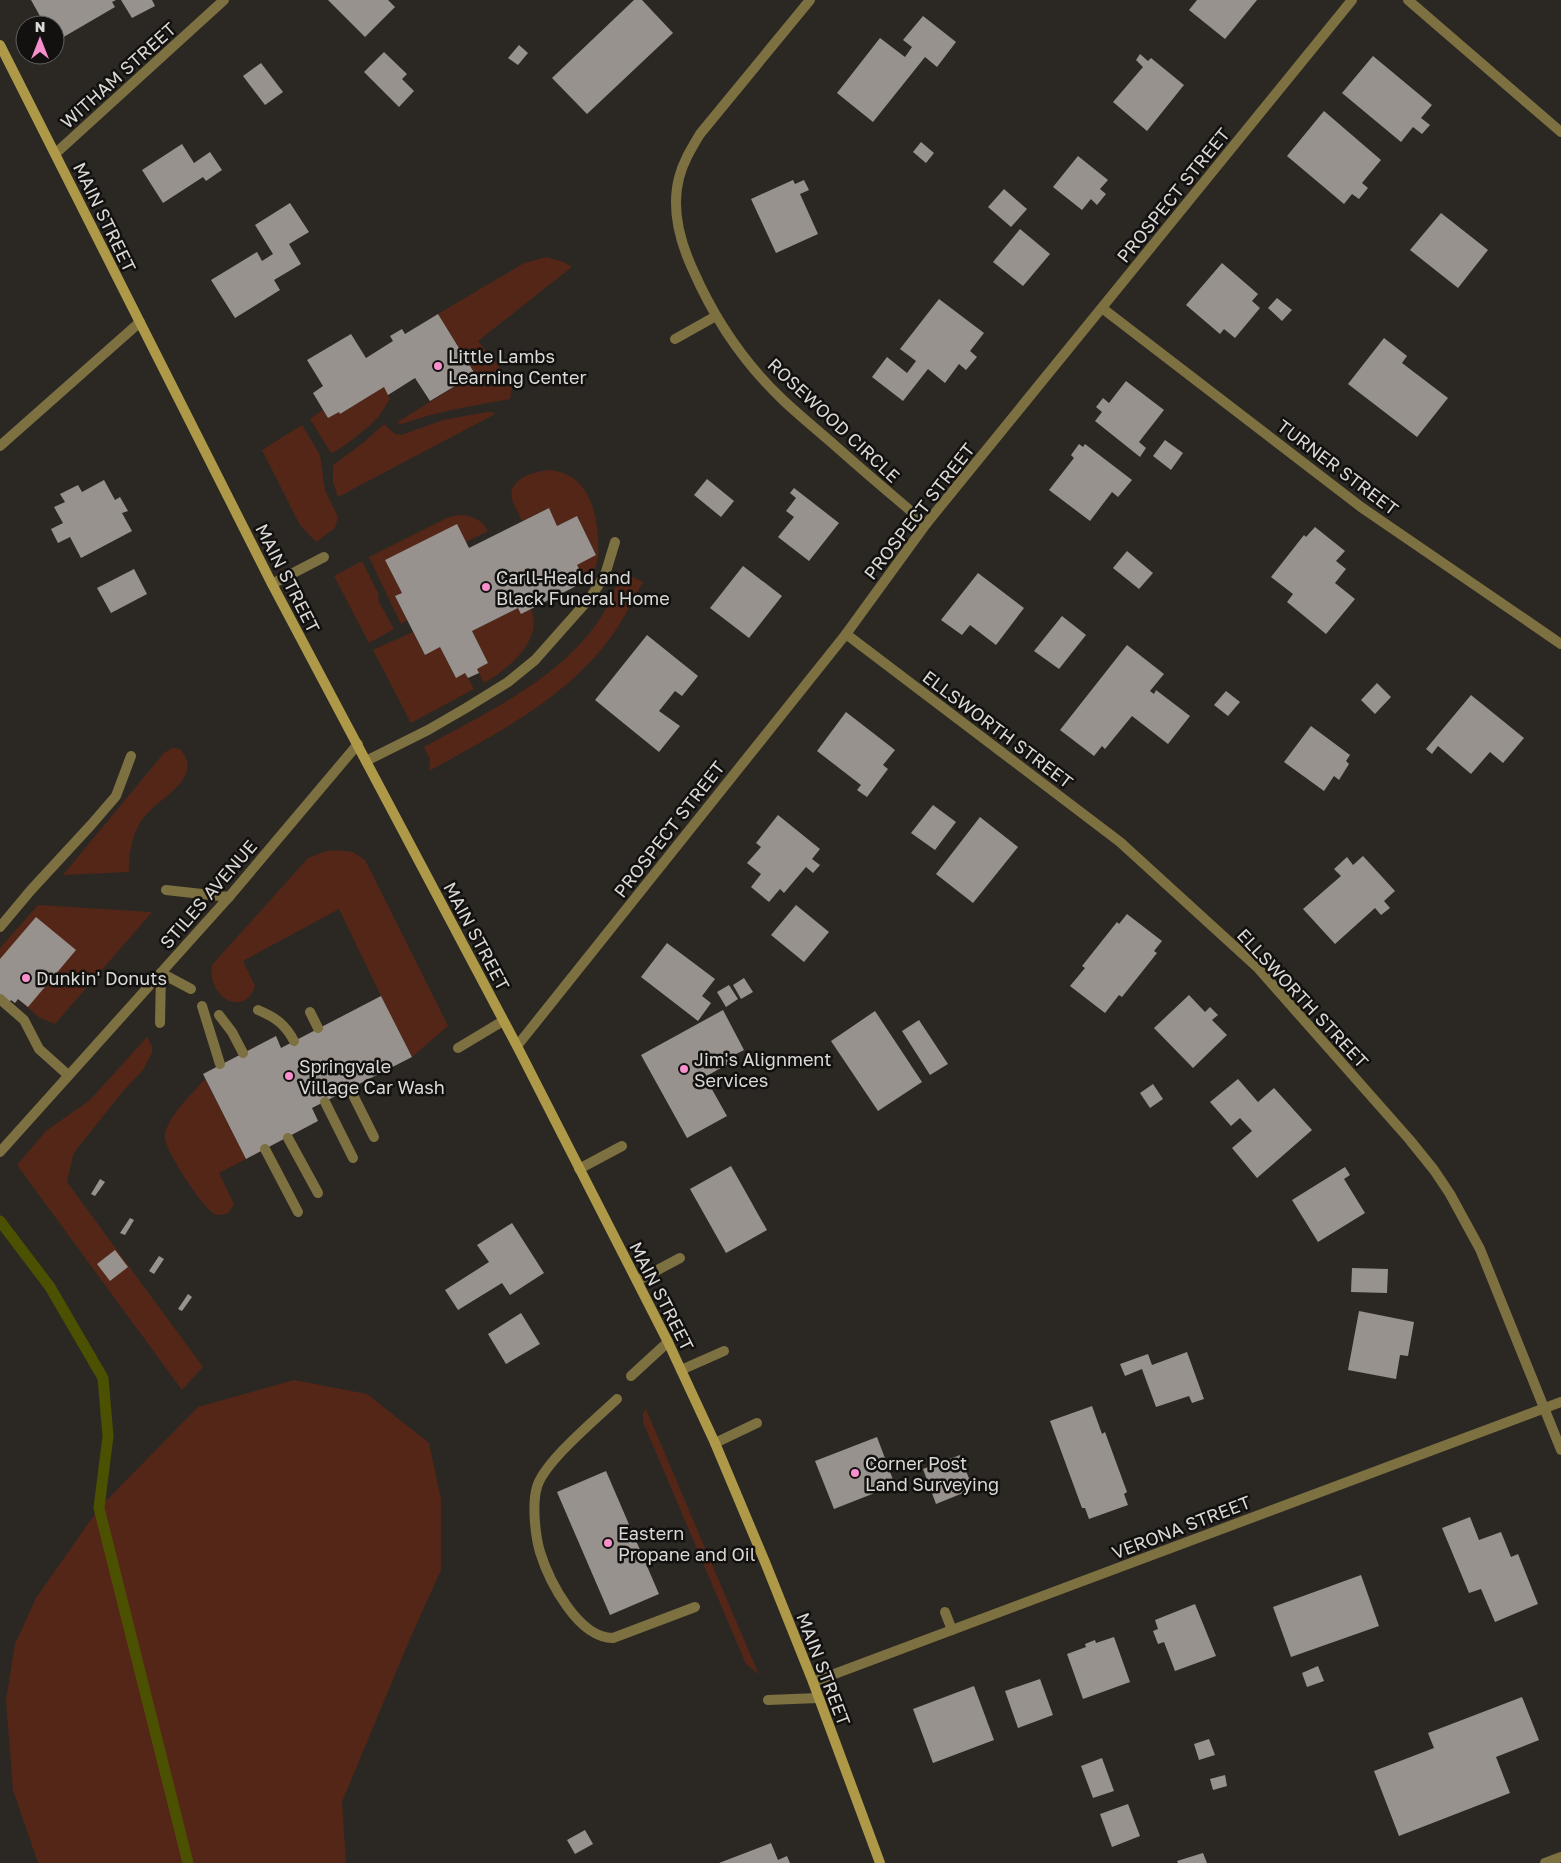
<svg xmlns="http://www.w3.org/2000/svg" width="1561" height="1863" font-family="'Golos Text',sans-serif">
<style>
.green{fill:#532617}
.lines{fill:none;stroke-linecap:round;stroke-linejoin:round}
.stream{stroke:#4c5001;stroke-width:11}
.building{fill:#98928e}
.service{stroke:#7d7041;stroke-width:10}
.minor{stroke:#7d7041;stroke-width:10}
.secondary{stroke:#ae9949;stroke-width:10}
.poi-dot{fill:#f790cd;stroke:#12110f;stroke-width:2}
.labels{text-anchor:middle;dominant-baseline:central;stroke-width:5;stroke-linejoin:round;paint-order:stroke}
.street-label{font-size:18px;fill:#dbd9d6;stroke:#12110f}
.poi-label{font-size:18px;fill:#dbd9d6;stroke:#12110f;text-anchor:start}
</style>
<rect width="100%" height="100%" fill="#2b2823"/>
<g class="green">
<path d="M547 257 564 262 572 267 478 341 510 380 512 386 510 399C473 406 438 411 402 424L396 423 475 374 438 314 524 263Z"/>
<path d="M384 387 390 399C386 404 383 411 379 416 373 424 340 451 331 453L310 419 323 410 328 418 339 412 340 414Z"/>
<polygon points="487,412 492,412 495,414 338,497 333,482 333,465 363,443 384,424 395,434 401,435 443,420"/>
<polygon points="302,425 320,455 325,490 338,517 335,528 316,542 300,525 262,450"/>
<path d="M549 470C586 473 596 506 598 538 599 555 599 568 586 581L577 565 596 555 577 516 557 526 548 508 522 521C519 514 514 506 512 499 507 479 535 471 549 470Z"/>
<path d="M457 515C472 515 481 519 488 531L466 542 385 560 402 593 395 597 407 620 401 624 369 557 447 518Z"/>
<polygon points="362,561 378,593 379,602 394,629 369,643 334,576"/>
<path d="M620 571 643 582C632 602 622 623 608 641 563 700 493 736 429 771L430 759 424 747C487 712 561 679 601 617 610 603 616 587 620 571Z"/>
<path d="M518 608 531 609C544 640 508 669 484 683L477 669 488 663 472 631Z"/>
<polygon points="413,632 425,655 440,647 455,677 465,673 474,689 411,723 373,650"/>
<path d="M172 748 180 749C205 778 160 797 145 816 132 831 129 853 129 872L63 875 164 753Z"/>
<path d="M336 850 353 852 365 860 448 1026 412 1057 381 996 339 909 243 961 255 986C245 1018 207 998 212 965L308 858 326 851Z"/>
<polygon points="38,905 152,912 55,1024 40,1018 0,984 0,948"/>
<polygon points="147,1037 152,1046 152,1053 143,1070 123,1091 80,1145 73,1155 67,1182 203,1367 182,1390 17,1165 46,1131 90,1100"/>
<path d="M205 1079 246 1159 219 1173 234 1204 228 1213C223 1215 218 1216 213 1213 201 1204 163 1149 165 1135 167 1117 193 1093 205 1079Z"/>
<polygon points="294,1380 367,1394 429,1443 441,1499 441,1570 409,1641 342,1802 346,1863 38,1863 13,1790 6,1700 15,1644 36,1598 99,1508 198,1407"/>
<polygon points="646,1409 759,1675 746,1664 643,1422 643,1413"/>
</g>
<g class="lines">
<polyline class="stream" points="0,1221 50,1287 103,1378 108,1436 99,1508 188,1863"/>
</g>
<g class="building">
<polygon points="31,0 116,0 112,2 115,7 55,42 55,25 45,25"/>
<polygon points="121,0 152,0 155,6 132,18"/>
<polygon points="328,0 388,0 395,7 365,37"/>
<polygon points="634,0 642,0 673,33 587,114 552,78"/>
<polygon points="1197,0 1257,0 1225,39 1189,10"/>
<polygon points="923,16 956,42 937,67 925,57 873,122 837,93 880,38 905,57 912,47 903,40"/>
<polygon points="519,45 528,53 518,65 508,58"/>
<polygon points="384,52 407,74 402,79 414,91 399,107 364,72"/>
<polygon points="1140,54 1148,61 1151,58 1184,85 1147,131 1113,102 1143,67 1136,60"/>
<polygon points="1373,56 1432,105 1421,118 1430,125 1422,134 1413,127 1401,142 1342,93"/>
<polygon points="261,63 283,92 265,105 243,76"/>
<polygon points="1324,111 1381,160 1362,183 1368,188 1359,199 1352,194 1344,204 1287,156"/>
<polygon points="921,142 934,153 926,163 913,152"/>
<polygon points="182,144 194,163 210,152 222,170 206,181 203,177 163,203 142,170"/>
<polygon points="1078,156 1108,180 1100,189 1106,194 1097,205 1091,199 1082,210 1053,187"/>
<polygon points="793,180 795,184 804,180 809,190 800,194 818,234 776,253 751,199"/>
<polygon points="1004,189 1027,209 1011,227 988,207"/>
<polygon points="290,203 309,232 289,244 301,264 274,280 280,290 235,318 211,280 257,252 262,261 273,254 255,225"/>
<polygon points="1441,213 1488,250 1458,288 1410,250"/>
<polygon points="1020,229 1050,254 1023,286 993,262"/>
<polygon points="1222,263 1258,294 1252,301 1260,308 1235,338 1224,329 1220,334 1186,305"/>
<polygon points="1277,298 1292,310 1282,321 1268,308"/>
<polygon points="939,299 984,333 970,351 977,357 966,370 959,364 945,383 928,369 903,401 872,377 887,357 907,373 916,361 900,349"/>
<polygon points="438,314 475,374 430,401 415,378 388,395 384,387 340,414 339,412 328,418 313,393 323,386 307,360 351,334 366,358 393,341 390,336 402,329 405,334"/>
<polygon points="1384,338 1407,356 1402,363 1448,398 1417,437 1348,384"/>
<polygon points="1126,381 1164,410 1139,442 1146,448 1140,457 1095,421 1102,412 1096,407 1103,398 1109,403"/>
<polygon points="1165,440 1183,453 1171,470 1153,456"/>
<polygon points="1079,444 1083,447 1085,444 1132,480 1118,497 1112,492 1090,521 1049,490 1074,458 1071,455"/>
<polygon points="707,479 734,501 721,517 694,495"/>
<polygon points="104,480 115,500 120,497 128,511 122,513 132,531 81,558 70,537 58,543 51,529 63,523 54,507 65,502 60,494 78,485 82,492"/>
<polygon points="794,488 839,523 809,561 778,537 794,517 786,511 796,498 790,493"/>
<polygon points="549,508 557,526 577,516 596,555 577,565 586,581 521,614 518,608 472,631 488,663 477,669 479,673 468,678 465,673 456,678 440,647 425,655 395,596 402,593 385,560 457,524 469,548"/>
<polygon points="1315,527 1345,551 1336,561 1346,569 1335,583 1355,599 1326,634 1287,602 1293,594 1271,577 1304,535 1306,537"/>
<polygon points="1127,551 1153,573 1139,589 1113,568"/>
<polygon points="743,566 782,596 749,638 710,608"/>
<polygon points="134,569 147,594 111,613 97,588"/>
<polygon points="978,573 1024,608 996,645 970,625 962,635 941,620"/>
<polygon points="1062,616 1086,635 1059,669 1034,651"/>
<polygon points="647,635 698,676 682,696 675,691 659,711 680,726 659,752 595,700"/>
<polygon points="1127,645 1164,674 1150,691 1154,694 1156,690 1190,716 1168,744 1132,716 1105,749 1102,746 1094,756 1060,730"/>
<polygon points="1377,683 1391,697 1375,714 1361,700"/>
<polygon points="1226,691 1240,702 1228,716 1214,705"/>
<polygon points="1471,695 1524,738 1503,763 1490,752 1471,774 1438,746 1432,754 1426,749"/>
<polygon points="846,712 895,750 883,765 888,769 867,797 857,790 861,785 817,751"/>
<polygon points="1311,726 1350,755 1346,761 1349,764 1339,780 1334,776 1324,791 1284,762"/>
<polygon points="933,805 956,822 935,850 911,833"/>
<polygon points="778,815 820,849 812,859 820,865 813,873 806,867 784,893 780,889 769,902 751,887 761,874 747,863 761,847 756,843"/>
<polygon points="980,817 1018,847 973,903 936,874"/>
<polygon points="1363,856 1395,891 1384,901 1390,908 1381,915 1375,908 1335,944 1303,909 1341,876 1334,869 1347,857 1353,865"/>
<polygon points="796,905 829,932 804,962 771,935"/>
<polygon points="1127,914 1162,941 1154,951 1157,953 1122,997 1119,995 1105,1013 1070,986 1085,968 1082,966 1117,922 1119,924"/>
<polygon points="36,917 76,950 28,1007 18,999 15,1003 11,1000 9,1003 0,996 0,959"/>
<polygon points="667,943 715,979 702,996 711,1003 698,1021 641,977"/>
<polygon points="744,978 753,992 741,999 733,985"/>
<polygon points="729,985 738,999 726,1007 717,992"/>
<polygon points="1189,995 1205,1012 1210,1007 1218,1015 1212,1020 1227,1035 1193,1068 1154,1028"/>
<polygon points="381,996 412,1057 312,1108 318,1121 246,1159 203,1074 276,1036 281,1048"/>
<polygon points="723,1010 744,1050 730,1057 733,1061 705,1077 727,1116 687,1138 641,1055"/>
<polygon points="875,1011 922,1082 878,1111 831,1041"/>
<polygon points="919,1020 948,1064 930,1075 902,1031"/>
<polygon points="1238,1079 1258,1102 1274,1088 1312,1130 1257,1178 1232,1148 1252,1131 1240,1118 1231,1126 1210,1102"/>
<polygon points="1153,1084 1163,1099 1150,1108 1140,1093"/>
<polygon points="731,1166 767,1230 726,1253 690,1189"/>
<polygon points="1345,1167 1350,1175 1344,1179 1365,1213 1318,1242 1292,1200"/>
<polygon points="100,1179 105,1182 95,1196 91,1194"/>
<polygon points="130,1218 134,1220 125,1235 120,1233"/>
<polygon points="512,1223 544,1273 510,1295 502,1283 458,1310 445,1290 489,1262 477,1245"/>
<polygon points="115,1250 128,1267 110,1281 97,1264"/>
<polygon points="159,1256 164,1259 154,1274 149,1271"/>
<polygon points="1352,1268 1388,1269 1387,1293 1351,1292"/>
<polygon points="188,1294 192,1297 182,1311 178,1309"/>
<polygon points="1359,1311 1414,1322 1408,1356 1400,1355 1396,1379 1348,1370"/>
<polygon points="521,1313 540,1344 506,1364 488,1334"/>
<polygon points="1187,1352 1204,1399 1192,1403 1189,1396 1156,1407 1142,1369 1125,1376 1120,1364 1148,1354 1152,1365"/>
<polygon points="1092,1406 1102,1434 1105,1432 1127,1492 1124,1494 1128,1505 1089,1519 1085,1508 1082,1508 1050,1421"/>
<polygon points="877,1437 895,1485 834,1509 815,1461"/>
<polygon points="960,1455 973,1489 936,1504 923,1469"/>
<polygon points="606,1471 659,1594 610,1615 557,1492"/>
<polygon points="1470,1517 1479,1540 1501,1532 1511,1557 1518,1554 1538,1604 1495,1622 1481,1589 1469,1593 1442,1528"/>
<polygon points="1361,1575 1379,1626 1291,1657 1273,1607"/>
<polygon points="1195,1604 1216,1656 1175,1671 1164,1642 1158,1644 1153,1631 1158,1629 1155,1620"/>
<polygon points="1114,1637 1130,1682 1083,1699 1067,1654 1086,1647 1085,1644 1095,1640 1096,1643"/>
<polygon points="1318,1666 1324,1681 1307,1687 1302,1673"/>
<polygon points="1040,1679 1053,1715 1018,1728 1005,1691"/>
<polygon points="974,1686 994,1740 933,1763 913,1709"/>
<polygon points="1522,1697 1539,1740 1496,1757 1510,1793 1399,1836 1374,1771 1434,1748 1428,1733"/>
<polygon points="1209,1739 1215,1755 1199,1760 1194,1744"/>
<polygon points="1102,1758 1114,1791 1093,1798 1081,1766"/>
<polygon points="1225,1775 1227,1786 1213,1790 1210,1779"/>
<polygon points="1128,1804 1140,1836 1112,1847 1100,1814"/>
<polygon points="585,1830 593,1844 575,1854 567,1840"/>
<polygon points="771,1843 778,1860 787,1856 790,1863 719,1863"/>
<polygon points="1203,1853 1207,1863 1178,1863 1177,1861"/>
</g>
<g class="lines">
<g class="service">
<polyline points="675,339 716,316"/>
<polyline points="272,584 324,557"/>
<polyline points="366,761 428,730 466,708 508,682 535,660 590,598 605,575 615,542"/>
<polyline points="166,890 229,897"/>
<polyline points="0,927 31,890 91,825 116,796 131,756"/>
<polyline points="0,999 24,1020 39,1049 68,1075"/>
<polyline points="202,1006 220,1064"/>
<path d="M258 1010C275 1017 285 1024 294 1041"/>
<polyline points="310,1012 318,1028"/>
<polyline points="219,1015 232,1032 243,1053"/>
<polyline points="160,1023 161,973 191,989"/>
<polyline points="458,1048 503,1021"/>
<polyline points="350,1089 374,1137"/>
<polyline points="325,1102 353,1158"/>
<polyline points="288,1138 318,1193"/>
<polyline points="265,1149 298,1212"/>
<polyline points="579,1169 622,1146"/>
<polyline points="637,1281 680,1258"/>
<polyline points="681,1370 724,1351"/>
<polyline points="631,1376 668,1342"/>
<path d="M617 1399C596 1419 544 1462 537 1487 532 1503 535 1535 540 1552 549 1581 578 1638 613 1638L695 1607"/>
<polyline points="715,1443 757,1423"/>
<polyline points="945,1612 952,1630"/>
<polyline points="768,1700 818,1698"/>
</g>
<g class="minor">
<path d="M810 0 700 134C691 149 683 162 679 178 671 209 680 242 693 270 714 318 745 364 783 400 801 417 821 433 840 450 868 475 897 499 926 524"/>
<polyline points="1408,0 1561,132"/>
<polyline points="56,153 224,0"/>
<polyline points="1102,308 1361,507 1561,644"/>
<polyline points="0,446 140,322"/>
<polyline points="846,634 1120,842 1257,967 1409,1139 1434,1170 1450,1194 1480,1249 1561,1450"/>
<polyline points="517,1046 846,634 926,524 1352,0"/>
<polyline points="0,1152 229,897 358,744"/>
<polyline points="813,1682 1561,1402"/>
<polyline points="1545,1863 1561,1857"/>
</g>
<polyline class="secondary" points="0,45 272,584 517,1046 668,1342 715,1443 765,1562 813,1682 880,1863"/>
</g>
<g class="poi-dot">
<circle cx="438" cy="366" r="5"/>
<circle cx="486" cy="587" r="5"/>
<circle cx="26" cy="978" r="5"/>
<circle cx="684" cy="1069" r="5"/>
<circle cx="289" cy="1076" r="5"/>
<circle cx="855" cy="1473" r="5"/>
<circle cx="608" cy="1543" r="5"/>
</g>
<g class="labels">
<g class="street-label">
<text transform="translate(118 75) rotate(-42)">WITHAM STREET</text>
<text transform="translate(1173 195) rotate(-51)">PROSPECT STREET</text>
<text transform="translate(105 217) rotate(64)">MAIN STREET</text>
<text transform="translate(834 420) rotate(43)">ROSEWOOD CIRCLE</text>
<text transform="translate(1338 467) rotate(37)">TURNER STREET</text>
<text transform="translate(919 511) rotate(-52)">PROSPECT STREET</text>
<text transform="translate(288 578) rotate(63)">MAIN STREET</text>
<text transform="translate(998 729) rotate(37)">ELLSWORTH STREET</text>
<text transform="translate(669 829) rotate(-52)">PROSPECT STREET</text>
<text transform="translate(208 894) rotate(-49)">STILES AVENUE</text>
<text transform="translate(477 936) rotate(62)">MAIN STREET</text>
<text transform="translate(1303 998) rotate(47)">ELLSWORTH STREET</text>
<text transform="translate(662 1296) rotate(63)">MAIN STREET</text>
<text transform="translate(1181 1527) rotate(-21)">VERONA STREET</text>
<text transform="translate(824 1669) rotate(69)">MAIN STREET</text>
</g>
<g class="poi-label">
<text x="448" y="356">Little Lambs<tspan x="448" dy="21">Learning Center</tspan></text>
<text x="496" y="577">Carll-Heald and<tspan x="496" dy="21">Black Funeral Home</tspan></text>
<text x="36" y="978">Dunkin' Donuts</text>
<text x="694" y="1059">Jim's Alignment<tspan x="694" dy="21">Services</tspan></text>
<text x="299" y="1066">Springvale<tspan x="299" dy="21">Village Car Wash</tspan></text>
<text x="865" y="1463">Corner Post<tspan x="865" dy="21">Land Surveying</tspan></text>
<text x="618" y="1533">Eastern<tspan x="618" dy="21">Propane and Oil</tspan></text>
</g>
</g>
<g transform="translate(40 40)"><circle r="24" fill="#12110f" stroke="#62615f"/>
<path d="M0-4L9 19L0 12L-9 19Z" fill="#f790cd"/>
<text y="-8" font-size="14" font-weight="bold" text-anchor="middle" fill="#dbd9d6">N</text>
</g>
</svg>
